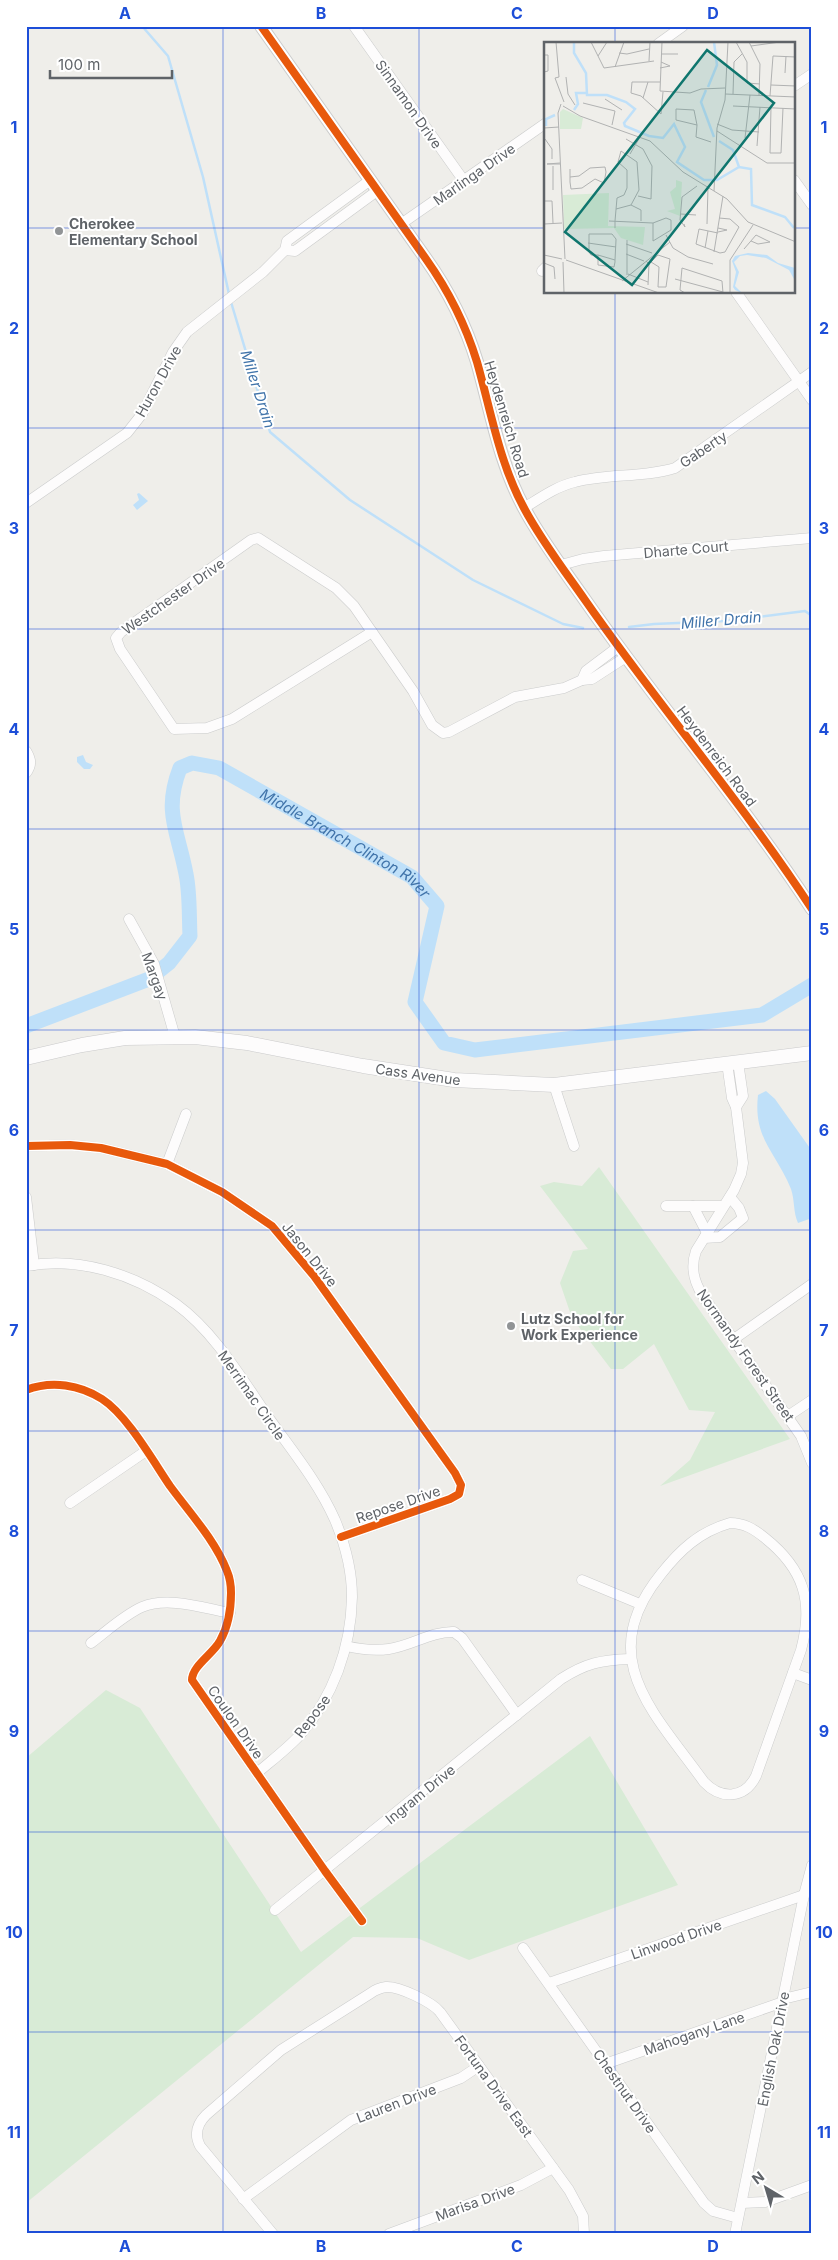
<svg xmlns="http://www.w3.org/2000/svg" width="838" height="2260" font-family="Inter,sans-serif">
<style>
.green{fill:#d8ebd6}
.water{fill:#bfe0f9}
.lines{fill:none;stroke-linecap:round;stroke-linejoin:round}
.stream{stroke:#bfe0f9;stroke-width:2.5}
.river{stroke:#bfe0f9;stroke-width:15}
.minor-casing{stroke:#cbcccc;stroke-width:11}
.tertiary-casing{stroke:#cbcccc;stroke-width:14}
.secondary-casing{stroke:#cacacb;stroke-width:15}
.minor{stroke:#fdfcfc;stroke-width:10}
.tertiary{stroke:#fdfcfc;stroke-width:12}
.secondary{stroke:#fdfcfc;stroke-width:14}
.cycleway-casing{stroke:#fff;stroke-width:11}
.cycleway{stroke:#e8590c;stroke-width:8}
.grid{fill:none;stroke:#1d4ed8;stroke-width:1;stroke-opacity:0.55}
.poi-dot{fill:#919496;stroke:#fff;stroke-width:2}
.labels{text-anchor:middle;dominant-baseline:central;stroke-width:4;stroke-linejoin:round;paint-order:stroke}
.street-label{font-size:14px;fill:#5f6368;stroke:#fff}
.poi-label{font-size:14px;font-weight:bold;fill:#5f6368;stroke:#fff;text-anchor:start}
.water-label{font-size:15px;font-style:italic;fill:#4174aa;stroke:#fff}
.inset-river{fill:none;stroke:#bfe0f9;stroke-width:2.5}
.inset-road{fill:none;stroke:#b1b2b2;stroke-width:1}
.view{fill:#0f766e;fill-opacity:0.15;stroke:#0f766e;stroke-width:2.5}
.inset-edge{fill:none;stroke:#5f6368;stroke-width:2.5}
.neatline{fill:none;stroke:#1d4ed8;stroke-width:2}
.grid-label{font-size:16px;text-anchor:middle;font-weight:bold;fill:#1d4ed8}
</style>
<rect width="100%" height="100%" fill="#efeeea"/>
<g class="green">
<polygon points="599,1167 790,1439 660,1486 690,1460 715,1412 689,1410 654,1344 623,1369 611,1369 572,1318 560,1283 573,1251 588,1249 540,1186 554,1182 582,1186"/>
<polygon points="106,1690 140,1708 301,1952 590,1736 678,1885 469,1960 417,1938 353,1937 26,2203 26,1758"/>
</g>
<g class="water">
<polygon points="139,493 148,501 137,510 133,505 139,500 137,494"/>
<polygon points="83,755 86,762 93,765 90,769 84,769 77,762 77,757"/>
<path d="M766 1091 775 1099 812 1151V1218L798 1223C793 1212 795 1201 791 1189 776 1152 753 1139 758 1095Z"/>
</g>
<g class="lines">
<g class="stream">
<polyline points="142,26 168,56 203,177 229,294"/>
<polyline points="231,302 270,432 350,500 473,580 563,624 583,628"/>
<polyline points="629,627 654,624 726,621 805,611 812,616"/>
</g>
<path class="river" id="s1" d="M26 1026 149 979 169 963 190 936C189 916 190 893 186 874 178 831 163 812 180 768L192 763 219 768 412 877 437 906 415 1002 444 1043 475 1050 762 1015 812 985"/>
<g class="minor-casing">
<g id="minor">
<polyline points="354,26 464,181"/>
<polyline points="658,44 683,26"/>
<polyline points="794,86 812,74"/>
<polyline points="794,180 812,205"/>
<polyline points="401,224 546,123"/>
<polyline points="285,250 295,251 377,191"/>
<polyline points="542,271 546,267"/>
<polyline points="736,292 812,400"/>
<polyline points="26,503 127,433 142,414 173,352 187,332 263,272 285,250 287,241 369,181"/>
<path d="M524 508C540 498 557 486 575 482 608 473 643 478 675 468L812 372"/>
<polygon points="258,538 336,588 354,606 372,632 232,719 207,728 174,729 120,649 116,638 121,632 251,540"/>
<polyline points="561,565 583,559 604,556 812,538"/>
<polyline points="372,632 413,691 432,725 443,733 449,732 515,697 564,688 582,680"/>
<polyline points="618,647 586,671 582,680 592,679 626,657"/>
<path d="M26 751C31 759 32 765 26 773"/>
<polyline points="129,919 154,964 175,1037"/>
<polyline points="727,1063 732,1098 736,1107 743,1096 738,1062"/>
<polyline points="554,1085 574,1146"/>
<path d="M736 1107 743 1163 741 1174 734 1190 696 1251C690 1268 694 1282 703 1296L801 1436 812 1463"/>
<polyline points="26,1146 70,1145 101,1148 167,1164 222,1192 272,1226 314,1276 455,1473 461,1485 459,1494 450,1499 341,1537"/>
<polyline points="167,1164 186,1114"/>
<polyline points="26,1197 34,1265"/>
<polyline points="666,1206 693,1206"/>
<polyline points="707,1233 693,1206 723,1206"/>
<polyline points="704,1238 720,1237 743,1218 739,1208 730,1197"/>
<path d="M26 1266C78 1256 134 1274 176 1304 216 1333 243 1381 271 1421 294 1453 319 1484 335 1520 345 1544 352 1570 352 1597 351 1648 333 1697 300 1735 287 1749 271 1761 257 1773"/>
<polyline points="734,1339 812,1284"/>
<path d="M26 1390C52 1380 80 1385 102 1399 127 1415 153 1461 170 1486 189 1512 215 1540 227 1571 230 1578 231 1586 231 1593 231 1609 228 1627 220 1641 213 1654 192 1666 192 1680L325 1871 362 1921"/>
<polyline points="788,1416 812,1400"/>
<polyline points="70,1503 146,1451"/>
<path d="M730 1523C744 1523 754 1529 765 1538 804 1569 814 1602 801 1650L756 1776C744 1800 720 1799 704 1782 654 1712 593 1658 661 1574 680 1550 699 1532 730 1523Z"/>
<polyline points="582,1580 640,1604"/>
<path d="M91 1643C107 1631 124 1615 142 1607 168 1596 203 1608 230 1613"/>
<path d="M346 1646C359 1649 375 1651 389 1649 411 1646 432 1631 454 1632L462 1638 517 1715"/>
<polyline points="793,1673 812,1680"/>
<path d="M275 1910 561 1679C586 1663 601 1660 630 1659"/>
<polyline points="523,1948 704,2203 713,2211 738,2218"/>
<polyline points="549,1983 804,1895"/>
<polyline points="783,1999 812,1992"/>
<polyline points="605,2064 783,2002"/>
<polyline points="243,2199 351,2120 461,2078 479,2066"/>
<polyline points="742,2203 765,2202 812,2185"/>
<path d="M273 2234 200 2146C194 2134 197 2124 206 2115L281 2050 371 1993C375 1990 380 1988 386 1987 399 1986 432 2002 440 2012L569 2190 583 2216 584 2234"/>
<polyline points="389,2234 521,2185 553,2168"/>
<polyline points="735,2234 804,1895 812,1865"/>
</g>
</g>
<g class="tertiary-casing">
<path id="tertiary" d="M261 26 426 259C448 290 466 326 477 362 491 411 499 462 524 508 541 540 564 570 585 600 658 705 742 802 812 909"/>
</g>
<g class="secondary-casing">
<polyline id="secondary" points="26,1058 82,1045 125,1038 195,1037 247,1043 363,1066 454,1080 554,1085 812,1053"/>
</g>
<use href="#minor" class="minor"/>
<use href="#tertiary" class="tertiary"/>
<use href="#secondary" class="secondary"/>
<g class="cycleway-casing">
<g id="cycleway">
<path d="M261 26 426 259C448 290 466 326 477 362 491 411 499 462 524 508 541 540 564 570 585 600 658 705 742 802 812 909"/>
<polyline points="26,1146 70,1145 101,1148 167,1164 222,1192 272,1226 314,1276 455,1473 461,1485 459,1494 450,1499 341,1537"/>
<path d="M26 1390C52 1380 80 1385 102 1399 127 1415 153 1461 170 1486 189 1512 215 1540 227 1571 230 1578 231 1586 231 1593 231 1609 228 1627 220 1641 213 1654 192 1666 192 1680L325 1871 362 1921"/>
</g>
</g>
<use href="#cycleway" class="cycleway"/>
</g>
<path class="grid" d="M223 26V2234M419 26V2234M615 26V44M26 228H546M794 228H812M615 292V2234M26 428H812M26 629H812M26 829H812M26 1030H812M26 1230H812M26 1431H812M26 1631H812M26 1832H812M26 2032H812"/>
<g class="poi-dot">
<circle cx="59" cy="231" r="5"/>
<circle cx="511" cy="1326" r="5"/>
</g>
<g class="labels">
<g class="street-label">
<text transform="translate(409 104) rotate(55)">Sinnamon Drive</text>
<text transform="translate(474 174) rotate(-35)">Marlinga Drive</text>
<text transform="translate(158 381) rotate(-61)">Huron Drive</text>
<text transform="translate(507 419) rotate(73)">Heydenreich Road</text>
<text transform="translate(703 449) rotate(-34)">Gaberty</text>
<text transform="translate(686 549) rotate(-5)">Dharte Court</text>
<text transform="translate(173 596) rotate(-35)">Westchester Drive</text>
<text transform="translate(717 756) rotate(53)">Heydenreich Road</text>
<text transform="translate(155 976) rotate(70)">Margay</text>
<text transform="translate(418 1074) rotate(8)">Cass Avenue</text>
<text transform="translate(310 1254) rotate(51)">Jason Drive</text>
<text transform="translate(746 1355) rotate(55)">Normandy Forest Street</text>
<text transform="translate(252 1395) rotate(55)">Merrimac Circle</text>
<text transform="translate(398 1504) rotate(-19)">Repose Drive</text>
<text transform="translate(312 1716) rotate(-53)">Repose</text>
<text transform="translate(236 1722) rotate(55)">Coulon Drive</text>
<text transform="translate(420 1794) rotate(-39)">Ingram Drive</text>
<text transform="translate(676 1939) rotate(-19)">Linwood Drive</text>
<text transform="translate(694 2033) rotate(-19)">Mahogany Lane</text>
<text transform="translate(773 2049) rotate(-79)">English Oak Drive</text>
<text transform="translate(494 2086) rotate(54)">Fortuna Drive East</text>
<text transform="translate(625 2091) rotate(55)">Chestnut Drive</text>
<text transform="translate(396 2103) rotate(-21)">Lauren Drive</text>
<text transform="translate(475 2202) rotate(-20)">Marisa Drive</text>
</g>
<g class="poi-label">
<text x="69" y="223">Cherokee<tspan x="69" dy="16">Elementary School</tspan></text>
<text x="521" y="1318">Lutz School for<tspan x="521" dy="16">Work Experience</tspan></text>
</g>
<g class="water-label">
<text transform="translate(258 389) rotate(72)">Miller Drain</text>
<text transform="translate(721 620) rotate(-5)">Miller Drain</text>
<text stroke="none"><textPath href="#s1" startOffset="550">Middle Branch Clinton River</textPath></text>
</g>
</g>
<g transform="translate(544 42)">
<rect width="251" height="251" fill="#efeeea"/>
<path d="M19 67 39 76 37 87H16V70ZM132 138 138 140 136 174 123 169 131 167 126 150 132 145ZM65 151 64 184 101 185 99 203 77 196 70 186 20 187 19 153Z" fill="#d8ebd6"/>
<path d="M204 211 223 213 234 221 251 226V251L250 237 245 228 222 216 203 213 196 214 190 220 195 230 191 244 198 251 191 248 189 245 192 230 188 219 191 214Z" fill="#bfe0f9"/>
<path class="inset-river" d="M30 0V11L42 31 43 53H63L82 60 91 67 80 81 81 84 105 94 119 96 130 82 141 105 133 120 160 138H173L195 125 207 127 208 163 241 175 250 186M164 45 173 23 170 0M162 48 157 60 170 95M30 68 34 62 32 51H42M2 84V77L11 73M175 99 189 108 195 125"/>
<path class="inset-road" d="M47 0 60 26 110 19M118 0 116 49 146 51 157 47 181 46M192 0 203 20V41L216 42M205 0 216 22 215 53M207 4 236 0M75 11 83 12 105 7M117 12H134M0 13H4V29L0 30M54 14 63 0M105 19 106 0M71 25 80 0M116 26 126 24 117 20M241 31 242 14M22 35 24 52 31 63M11 36 15 35 12 0M11 36 20 60M116 40H88L87 51 97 54 117 72 119 50M227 43 252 44M181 52 252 55M189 52 190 20 198 12M226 54 229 14 252 15M99 56 104 40M61 57 78 68M39 61 71 69 68 83M17 62 14 71 21 217M19 64 36 74 106 99 139 130 183 157 204 180 252 200M189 64 252 67M227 65 226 111H237L239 66M132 67 150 68 153 83 132 78ZM173 82 188 88 215 90M153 83 152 95 167 100M0 86 15 85M173 89 223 121H252M201 96 206 53M1 97 8 107V117M82 97 99 107 108 124 107 157 94 154M213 104 216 65M86 112 96 95M16 121 3 122H16M9 124V148M26 135 35 134 46 126 61 125 62 130 60 141 51 137 38 146 27 147 26 140V127M170 149 173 86 181 58 184 0M0 159H8L9 181M87 163 97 168V179M137 172 152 173M122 176 127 178V188L109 199V181ZM65 179 109 181M0 182 18 181M140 182 141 185 136 178 138 155 153 144M163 182 164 145M71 186V179L73 156 80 153 83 146V128L74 120 77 109 93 120 95 148 87 163 72 167M174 190 183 188 174 186M174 191 155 187 152 202 176 211 181 210 195 185 186 177 175 176M122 193 129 206 144 215 169 222M83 198V233M44 201 72 205M82 202 108 211M161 206 164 189M200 207 212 193 226 200 214 202 207 199M170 210 179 154M82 212 100 219M0 213 18 217M54 213V223L70 225 71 220V218L72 198V197L68 192H45V210L47 213H54L71 218M114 213 126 217 122 245H114L115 225 107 220ZM22 218 115 251M102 219 105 222 104 243M19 220 20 251M0 221 10 225 11 237M84 232 104 240M131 237 179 250M78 239 126 200M141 251 136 248 138 226 178 239 179 251M186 251V218L209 183"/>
<path class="view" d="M163 8 230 61 88 243 21 190Z"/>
<rect width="251" height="251" class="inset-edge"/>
</g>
<rect width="838" height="2260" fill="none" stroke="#ffffff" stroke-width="55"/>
<g transform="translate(766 2188) rotate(322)" stroke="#ffffff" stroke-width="4" paint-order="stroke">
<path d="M0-4L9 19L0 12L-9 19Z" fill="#5f6368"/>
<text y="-8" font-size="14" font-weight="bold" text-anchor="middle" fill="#5f6368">N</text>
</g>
<path d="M50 70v8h122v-8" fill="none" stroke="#5f6368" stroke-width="2.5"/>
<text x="58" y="70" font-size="15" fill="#5f6368" stroke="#ffffff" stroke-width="4" paint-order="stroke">100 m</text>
<rect x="28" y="28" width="782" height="2204" class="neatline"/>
<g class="grid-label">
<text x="125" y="19">A</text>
<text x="321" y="19">B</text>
<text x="517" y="19">C</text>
<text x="713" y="19">D</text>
<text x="14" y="133">1</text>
<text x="824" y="133">1</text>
<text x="14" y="334">2</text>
<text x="824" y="334">2</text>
<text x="14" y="534">3</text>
<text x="824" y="534">3</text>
<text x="14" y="735">4</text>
<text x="824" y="735">4</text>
<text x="14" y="935">5</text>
<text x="824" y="935">5</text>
<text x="14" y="1136">6</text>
<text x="824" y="1136">6</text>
<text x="14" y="1336">7</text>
<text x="824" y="1336">7</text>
<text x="14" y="1537">8</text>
<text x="824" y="1537">8</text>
<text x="14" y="1737">9</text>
<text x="824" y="1737">9</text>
<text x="14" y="1938">10</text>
<text x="824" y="1938">10</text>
<text x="14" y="2138">11</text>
<text x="824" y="2138">11</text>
<text x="125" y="2252">A</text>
<text x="321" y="2252">B</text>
<text x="517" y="2252">C</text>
<text x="713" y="2252">D</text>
</g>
</svg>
